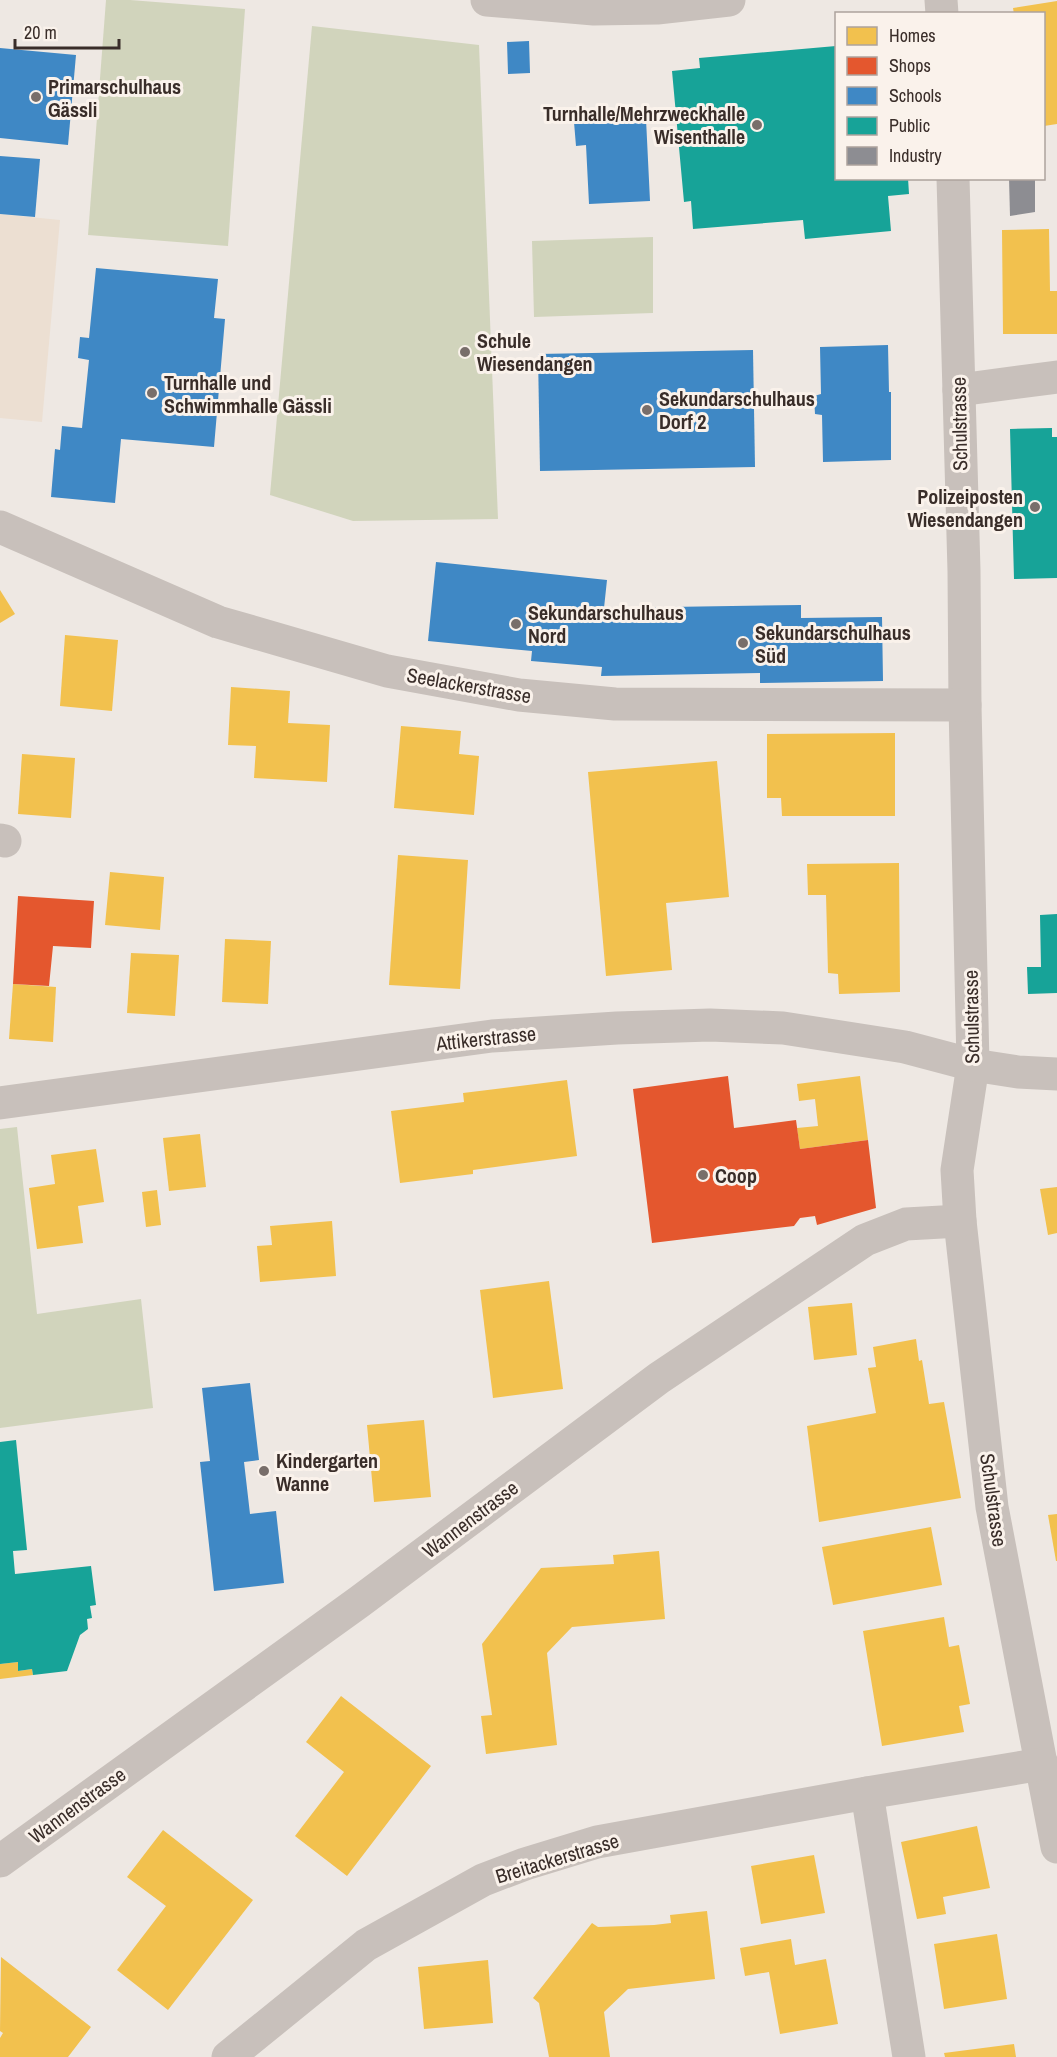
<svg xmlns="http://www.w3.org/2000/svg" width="1057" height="2057" font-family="'Archivo Narrow',sans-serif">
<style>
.green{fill:#d1d4bc}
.plaza{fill:#ecdfd2}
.homes{fill:#f2c14e}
.shops{fill:#e4572e}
.schools{fill:#3f88c5}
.public{fill:#17a398}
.industry{fill:#8d8d92}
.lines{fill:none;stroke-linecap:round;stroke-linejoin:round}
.minor{stroke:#c8c0bb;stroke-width:33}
.poi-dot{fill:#786e6a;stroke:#faf2eb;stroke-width:2}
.labels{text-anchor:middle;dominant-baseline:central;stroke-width:6;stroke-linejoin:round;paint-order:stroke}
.poi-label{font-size:20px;font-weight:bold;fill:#392d29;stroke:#faf2eb;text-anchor:start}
.street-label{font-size:20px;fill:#392d29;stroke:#faf2eb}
</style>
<rect width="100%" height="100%" fill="#eee8e3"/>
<g class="green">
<polygon points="106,0 130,0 245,9 228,246 88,235"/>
<polygon points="312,26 479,45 498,519 353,521 270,495"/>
<polygon points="653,237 653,313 534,317 532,241"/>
<polygon points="17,1127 37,1314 141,1299 153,1408 0,1428 0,1129"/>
</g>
<polygon class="plaza" points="0,214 60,220 42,422 0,418"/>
<g class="homes">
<polygon points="1057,1 1057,124 1044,126 1044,14 1014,14 1013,8"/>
<polygon points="1049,229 1050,291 1057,291 1057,334 1003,334 1002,230"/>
<polygon points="0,590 15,614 0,623"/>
<polygon points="65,635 118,640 112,711 60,706"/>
<polygon points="231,687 290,691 288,723 330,725 327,782 254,778 256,746 228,745"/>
<polygon points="401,726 461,731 459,754 479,756 474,815 394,808"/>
<polygon points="895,733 895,816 782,816 781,798 767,798 767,734"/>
<polygon points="22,754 75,758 71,818 18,814"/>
<polygon points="717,761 729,897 666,903 672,970 606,976 588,772"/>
<polygon points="398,855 468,860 460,989 389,985"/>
<polygon points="899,863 900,992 839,994 838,974 828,973 826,895 808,895 807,864"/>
<polygon points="110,872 164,877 160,930 105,925"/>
<polygon points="225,939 271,941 268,1004 222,1002"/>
<polygon points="131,953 179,955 175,1016 127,1013"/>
<polygon points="13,984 56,987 53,1042 9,1039"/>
<polygon points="860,1076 868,1140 800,1149 797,1128 818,1126 815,1099 799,1101 797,1084"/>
<polygon points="567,1080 577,1156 473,1170 473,1174 400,1183 391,1111 464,1102 463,1093"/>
<polygon points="200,1134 206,1187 169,1191 163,1138"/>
<polygon points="96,1149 104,1202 78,1206 83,1243 37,1249 29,1188 55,1184 51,1155"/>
<polygon points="1057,1187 1057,1233 1048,1235 1040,1189"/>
<polygon points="157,1190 161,1225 146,1227 142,1192"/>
<polygon points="332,1221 336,1276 260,1282 257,1246 272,1245 270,1226"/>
<polygon points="549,1281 563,1389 493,1398 480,1290"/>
<polygon points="852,1303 857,1355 814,1360 808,1307"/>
<polygon points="916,1339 919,1361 922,1360 929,1404 944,1402 961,1498 819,1522 807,1426 876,1413 868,1368 876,1367 873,1347"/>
<polygon points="424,1420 431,1497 374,1502 367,1425"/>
<polygon points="1057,1514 1057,1561 1056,1561 1048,1515"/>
<polygon points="931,1527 942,1585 833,1605 822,1547"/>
<polygon points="659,1551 665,1619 572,1627 547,1653 557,1745 486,1754 481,1716 492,1715 482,1644 541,1568 614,1564 613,1555"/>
<polygon points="944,1617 949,1647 959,1645 970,1704 959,1706 964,1732 882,1746 863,1631"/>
<polygon points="18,1662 18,1671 32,1669 33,1675 0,1679 0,1664"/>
<polygon points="341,1696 431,1766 347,1876 295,1836 344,1772 306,1742"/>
<polygon points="977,1826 990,1888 943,1897 946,1914 917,1919 901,1842"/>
<polygon points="163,1830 253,1900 168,2010 117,1970 166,1906 127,1877"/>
<polygon points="814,1855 825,1913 761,1924 751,1866"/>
<polygon points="707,1911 715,1979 628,1989 604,2012 610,2057 549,2057 539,2003 533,1998 592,1923 598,1927 654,1925 671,1923 670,1915"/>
<polygon points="997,1934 1007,1999 944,2009 934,1944"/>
<polygon points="791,1939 795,1965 826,1959 838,2024 780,2034 769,1972 745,1976 740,1948"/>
<polygon points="1,1957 91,2027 68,2057 0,2057 0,2038 3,2033 0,2031"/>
<polygon points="488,1960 493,2023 424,2029 418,1967"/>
<polygon points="1014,2044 1016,2057 945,2057 944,2053"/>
</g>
<g class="shops">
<polygon points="18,896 94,901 91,948 53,946 49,986 13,984"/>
<polygon points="728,1076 734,1128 796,1120 800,1149 868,1140 876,1208 817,1225 815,1216 800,1218 794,1226 652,1243 633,1089"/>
</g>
<g class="schools">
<polygon points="529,41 530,73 508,74 507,42"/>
<polygon points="0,48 76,55 68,145 0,138"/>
<polygon points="646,119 650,201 589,204 586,145 576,146 574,122"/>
<polygon points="0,156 40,159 35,217 0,214"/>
<polygon points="96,268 218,279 214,318 225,319 214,447 121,439 115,503 51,497 55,449 60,450 62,426 82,428 89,360 78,358 80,337 89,338"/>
<polygon points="888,345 889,392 891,392 891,460 823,462 822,415 815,414 814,396 821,394 820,347"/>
<polygon points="753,350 755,467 540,471 538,354"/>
<polygon points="436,562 607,580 604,608 801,605 801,618 882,617 883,681 760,683 760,673 601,676 602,667 531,661 532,651 428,641"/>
<polygon points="250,1383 259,1460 244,1462 250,1514 276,1511 284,1583 214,1591 200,1462 210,1461 202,1388"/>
</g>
<g class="public">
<polygon points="836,46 836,178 908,178 909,194 888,196 891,231 805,239 803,220 693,229 691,201 684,202 672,71 700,68 699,58"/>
<polygon points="1052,428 1052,437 1057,437 1057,578 1014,579 1010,429"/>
<polygon points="1057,914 1057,993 1028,994 1027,967 1041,967 1040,915"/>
<polygon points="16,1440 27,1550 13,1551 15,1574 91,1566 96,1605 90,1606 92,1618 87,1619 88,1629 80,1635 67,1671 33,1675 32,1669 18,1671 18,1662 0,1664 0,1442"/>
</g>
<polygon class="industry" points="1009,178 1035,178 1035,212 1010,216"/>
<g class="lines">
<g class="minor">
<polyline points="487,0 594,9 657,8 729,0"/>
<polyline points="941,0 942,14"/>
<polyline points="953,178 964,571 965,705 973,1065 957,1170 960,1221 992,1507 1057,1847"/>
<polyline points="959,390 1057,377"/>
<polyline points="0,527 218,622 387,671 519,695 615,704 965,705"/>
<polyline points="0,840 5,841"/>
<polyline points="0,1103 492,1036 617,1028 710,1025 783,1028 905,1047 973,1065 1018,1072 1057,1074"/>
<polyline points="867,1793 909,2057"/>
<polyline points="0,1861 359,1602 659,1378 865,1240 906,1224 960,1221"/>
<polyline points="228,2057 366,1945 483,1880 525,1864 597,1842 867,1793 1042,1764"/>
</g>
</g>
<g class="poi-dot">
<circle cx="36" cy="97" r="6"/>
<circle cx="757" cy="125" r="6"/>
<circle cx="465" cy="352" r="6"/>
<circle cx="152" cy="393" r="6"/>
<circle cx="647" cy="410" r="6"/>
<circle cx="1035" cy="507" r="6"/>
<circle cx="516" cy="624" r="6"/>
<circle cx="743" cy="643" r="6"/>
<circle cx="703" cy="1175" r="6"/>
<circle cx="264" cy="1471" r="6"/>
</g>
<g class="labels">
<g class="poi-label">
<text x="48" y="86">Primarschulhaus<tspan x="48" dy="23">Gässli</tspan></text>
<text x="745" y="113" text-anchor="end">Turnhalle/Mehrzweckhalle<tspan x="745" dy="23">Wisenthalle</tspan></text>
<text x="477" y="340">Schule<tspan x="477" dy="23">Wiesendangen</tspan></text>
<text x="164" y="382">Turnhalle und<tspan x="164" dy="23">Schwimmhalle Gässli</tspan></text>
<text x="659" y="398">Sekundarschulhaus<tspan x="659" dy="23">Dorf 2</tspan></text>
<text x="1023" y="496" text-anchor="end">Polizeiposten<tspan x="1023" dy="23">Wiesendangen</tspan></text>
<text x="528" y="612">Sekundarschulhaus<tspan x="528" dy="23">Nord</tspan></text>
<text x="755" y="632">Sekundarschulhaus<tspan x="755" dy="23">Süd</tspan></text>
<text x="715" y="1175">Coop</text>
<text x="276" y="1460">Kindergarten<tspan x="276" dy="23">Wanne</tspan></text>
</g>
<g class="street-label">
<text transform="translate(959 424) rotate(-91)">Schulstrasse</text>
<text transform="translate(469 685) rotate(10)">Seelackerstrasse</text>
<text transform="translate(971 1017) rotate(-91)">Schulstrasse</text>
<text transform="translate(486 1038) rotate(-6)">Attikerstrasse</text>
<text transform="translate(994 1500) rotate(82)">Schulstrasse</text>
<text transform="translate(470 1519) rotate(-37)">Wannenstrasse</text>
<text transform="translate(77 1805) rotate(-36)">Wannenstrasse</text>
<text transform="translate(557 1858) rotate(-17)">Breitackerstrasse</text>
</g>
</g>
<rect x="835" y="12" width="210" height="168" fill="#faf2eb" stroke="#ada39d" stroke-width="1.5"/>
<rect x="847" y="27" width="30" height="18" fill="#f2c14e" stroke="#ada39d" stroke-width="1.5"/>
<text x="889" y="42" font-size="18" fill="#392d29">Homes</text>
<rect x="847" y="57" width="30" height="18" fill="#e4572e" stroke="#ada39d" stroke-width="1.5"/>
<text x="889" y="72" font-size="18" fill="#392d29">Shops</text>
<rect x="847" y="87" width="30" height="18" fill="#3f88c5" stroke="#ada39d" stroke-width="1.5"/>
<text x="889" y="102" font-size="18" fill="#392d29">Schools</text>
<rect x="847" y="117" width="30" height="18" fill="#17a398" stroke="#ada39d" stroke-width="1.5"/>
<text x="889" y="132" font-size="18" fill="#392d29">Public</text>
<rect x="847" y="147" width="30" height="18" fill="#8d8d92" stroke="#ada39d" stroke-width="1.5"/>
<text x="889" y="162" font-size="18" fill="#392d29">Industry</text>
<path d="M15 39v9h104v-9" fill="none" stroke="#392d29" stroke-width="3"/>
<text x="24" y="39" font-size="18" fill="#392d29" stroke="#faf2eb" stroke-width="4.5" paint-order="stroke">20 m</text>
</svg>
